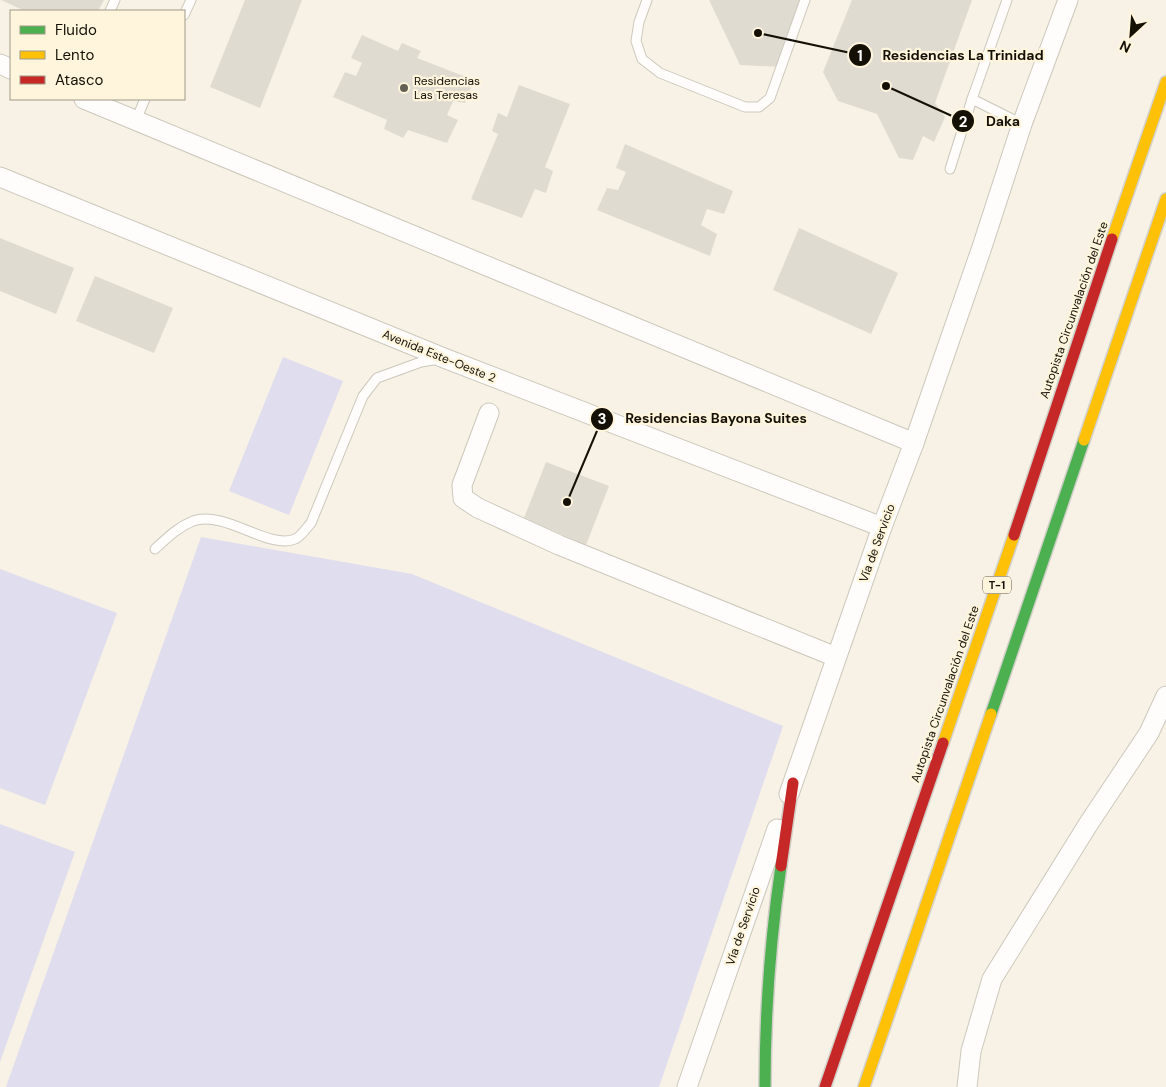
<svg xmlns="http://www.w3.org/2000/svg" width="1166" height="1087" font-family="'DM Sans',sans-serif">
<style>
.green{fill:#e0ddee}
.building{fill:#e0dbd0}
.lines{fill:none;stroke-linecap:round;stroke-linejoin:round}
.lane-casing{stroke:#ccc8bc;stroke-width:11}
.street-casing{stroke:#ccc8bc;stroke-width:21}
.fast-casing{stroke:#d1cfc8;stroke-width:14}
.slow-casing{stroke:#d1cfc8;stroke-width:14}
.jam-casing{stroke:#d1cfc8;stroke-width:14}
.lane{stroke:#fefdfb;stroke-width:9}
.street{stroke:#fefdfb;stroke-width:19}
.fast{stroke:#4caf50;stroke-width:11}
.slow{stroke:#ffc107;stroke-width:11}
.jam{stroke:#c62828;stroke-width:11}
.poi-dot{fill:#635f54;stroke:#fff5dd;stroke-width:2}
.labels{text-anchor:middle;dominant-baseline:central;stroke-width:4.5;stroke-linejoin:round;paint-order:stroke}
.shield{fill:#fff5dd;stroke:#5a5546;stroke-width:1}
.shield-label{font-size:11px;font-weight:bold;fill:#141006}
.poi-label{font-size:12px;fill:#141006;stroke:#fff5dd;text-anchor:start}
.street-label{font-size:12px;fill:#141006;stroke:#fff5dd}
.leader{fill:none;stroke:#141006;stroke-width:2}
.callout-dot{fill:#141006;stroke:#fff5dd;stroke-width:2}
.mark-label{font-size:15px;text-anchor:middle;font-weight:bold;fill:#fff}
.callout-label{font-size:14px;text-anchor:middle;font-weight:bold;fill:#141006;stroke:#fff5dd;stroke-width:4.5;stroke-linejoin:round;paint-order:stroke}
</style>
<rect width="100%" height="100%" fill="#f7f2e5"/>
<g class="green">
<polygon points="283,357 343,381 289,515 229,491"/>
<polygon points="201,537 412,574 783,726 659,1087 6,1087"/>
<polygon points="0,569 117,613 45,805 0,788"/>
<polygon points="0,824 75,852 0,1062"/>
</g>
<g class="building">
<polygon points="1,0 104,0 98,11 25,11"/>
<polygon points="245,0 302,0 260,108 210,87"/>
<polygon points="709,0 802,0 780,67 740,65"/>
<polygon points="852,0 972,0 935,103 945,117 934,142 923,136 913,160 899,158 877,114 838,101 823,72"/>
<polygon points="362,35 398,51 402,43 421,51 417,58 474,80 465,103 453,101 447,115 458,120 447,143 408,130 403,138 384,129 387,120 333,97 345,72 356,76 362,63 351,58"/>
<polygon points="519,85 570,104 545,167 553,171 546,193 535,189 522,218 471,199 498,134 492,131 498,113 507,117"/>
<polygon points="625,144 733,191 724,214 707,209 701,225 717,234 710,256 597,210 607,188 618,190 626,172 616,168"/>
<polygon points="799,228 898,273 871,334 773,290"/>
<polygon points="0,238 74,268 56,314 0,291"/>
<polygon points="95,276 173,308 154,353 76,321"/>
<polygon points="546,462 609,486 586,545 524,518"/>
</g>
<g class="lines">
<g class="lane-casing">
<g id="lane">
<polyline points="647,0 639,22 636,41 642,59 660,73 745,107 759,107 770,98 805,0"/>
<polyline points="1007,0 972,99 1022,124"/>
<polyline points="110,11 115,0"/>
<polyline points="184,15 191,0"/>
<polyline points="136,120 145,99"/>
<polyline points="950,169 972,99"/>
<path d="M155 549C167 538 178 527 193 521 226 510 268 550 295 539 301 537 307 527 311 523L363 396 377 378 421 362 439 359"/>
</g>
</g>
<g class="street-casing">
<g id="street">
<polyline points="0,64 11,69"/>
<polyline points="84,99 914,443"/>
<polyline points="0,177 444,358 882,527"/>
<polyline points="489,413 462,485 463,498 478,508 559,545 836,657"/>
<polyline points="789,794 882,527 914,443 982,247 1022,124 1068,0"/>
<polyline points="687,1087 777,829"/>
<polyline points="967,1087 971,1051 992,979 1089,823 1149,733 1166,696"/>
</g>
</g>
<g class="fast-casing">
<g id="fast">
<polyline points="991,714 1084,440"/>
<path d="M765 1087C765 1011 770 941 781 866"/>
</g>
</g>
<g class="slow-casing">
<g id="slow">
<polyline points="1112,239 1166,82"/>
<polyline points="1084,440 1166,199"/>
<polyline points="943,743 1014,535"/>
<polyline points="864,1087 991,714"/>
</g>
</g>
<g class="jam-casing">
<g id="jam">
<polyline points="1014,535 1112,239"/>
<polyline points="781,866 793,783"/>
<polyline points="825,1087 943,743"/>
</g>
</g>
<use href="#lane" class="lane"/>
<use href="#street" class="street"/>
<use href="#fast" class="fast"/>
<use href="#slow" class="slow"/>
<use href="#jam" class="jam"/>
</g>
<circle class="poi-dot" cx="404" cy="88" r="5"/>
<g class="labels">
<rect class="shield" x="983" y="576.5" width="28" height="17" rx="4"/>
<g class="shield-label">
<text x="997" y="585">T-1</text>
</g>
<g class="poi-label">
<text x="414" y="81">Residencias<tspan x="414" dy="14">Las Teresas</tspan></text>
</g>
<g class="street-label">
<text transform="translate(1074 310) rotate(-71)">Autopista Circunvalación del Este</text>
<text transform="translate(439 356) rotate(22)">Avenida Este-Oeste 2</text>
<text transform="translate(877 543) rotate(-70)">Vía de Servicio</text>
<text transform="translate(945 694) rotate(-71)">Autopista Circunvalación del Este</text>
<text transform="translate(743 926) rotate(-71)">Vía de Servicio</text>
</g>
</g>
<path class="leader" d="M758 33L860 55M886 86L963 121M567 502L602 419"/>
<g class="callout-dot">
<circle cx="758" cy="33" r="5"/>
<circle cx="886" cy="86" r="5"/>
<circle cx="567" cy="502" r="5"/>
<circle cx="860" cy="55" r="12"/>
<circle cx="963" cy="121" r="12"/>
<circle cx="602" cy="419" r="12"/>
</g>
<g class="mark-label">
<text x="860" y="61">1</text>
<text x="963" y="127">2</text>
<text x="602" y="424">3</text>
</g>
<g class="callout-label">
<text x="963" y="60">Residencias La Trinidad</text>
<text x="1003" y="126">Daka</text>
<text x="716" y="423">Residencias Bayona Suites</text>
</g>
<rect x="10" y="10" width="175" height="90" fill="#fff5dd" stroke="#a19987"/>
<rect x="20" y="26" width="25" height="8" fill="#4caf50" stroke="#a19987"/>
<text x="55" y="35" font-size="15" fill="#141006">Fluido</text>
<rect x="20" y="51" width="25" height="8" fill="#ffc107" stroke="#a19987"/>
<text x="55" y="60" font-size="15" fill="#141006">Lento</text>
<rect x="20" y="76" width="25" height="8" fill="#c62828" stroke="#a19987"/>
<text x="55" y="85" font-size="15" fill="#141006">Atasco</text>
<g transform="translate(1131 35) rotate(206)" stroke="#fff5dd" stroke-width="4" paint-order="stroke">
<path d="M0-4L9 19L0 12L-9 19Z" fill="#141006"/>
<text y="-8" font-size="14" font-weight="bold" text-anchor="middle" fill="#141006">N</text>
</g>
</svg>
